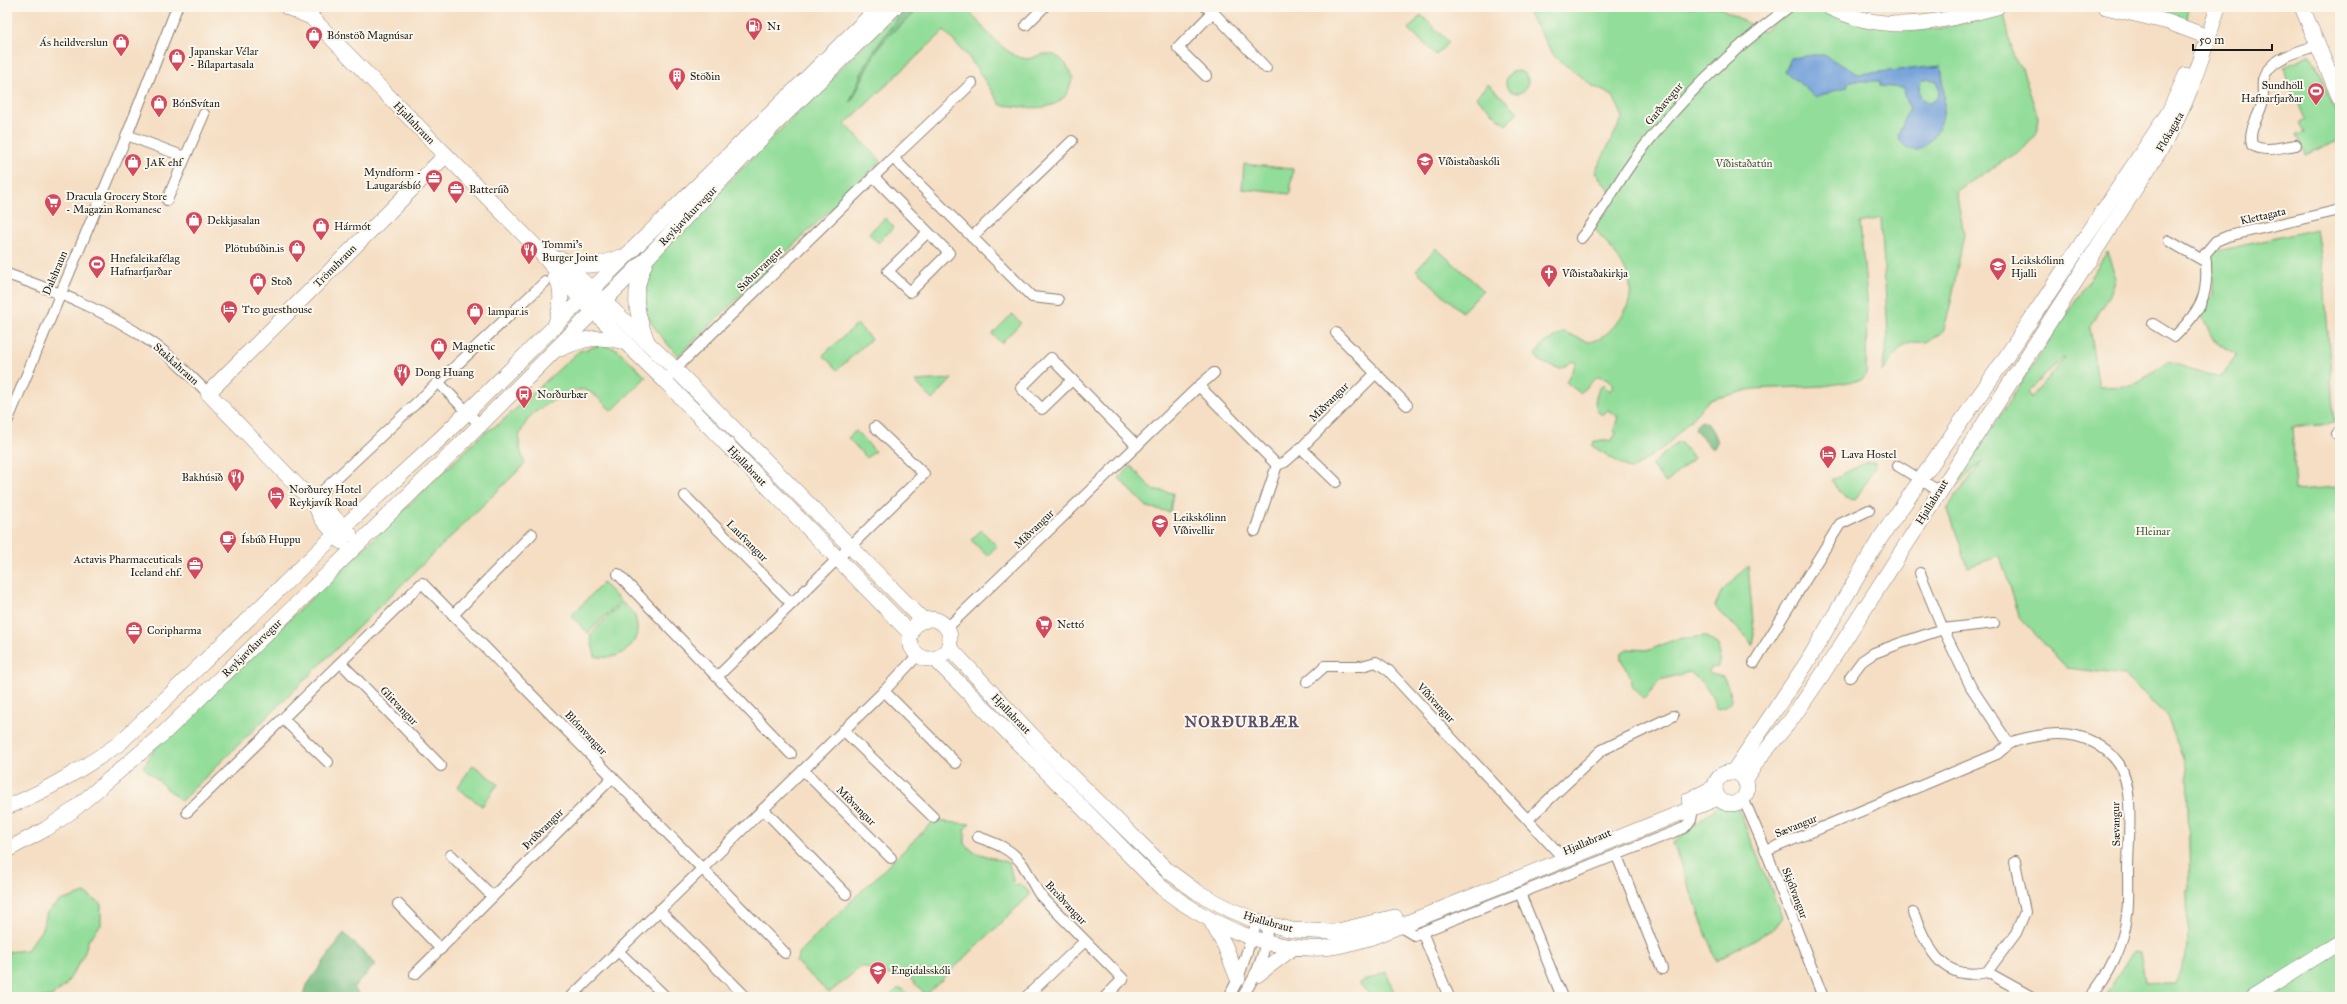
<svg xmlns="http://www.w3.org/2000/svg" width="2347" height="1004" font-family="'IM FELL Great Primer',serif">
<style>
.green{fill:#92dd99;stroke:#577c5a;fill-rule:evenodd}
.forest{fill:#75bc81;stroke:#486c4e}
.water{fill:#72a0da;stroke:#475e7b;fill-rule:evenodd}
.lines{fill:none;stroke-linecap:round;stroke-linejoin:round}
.street-casing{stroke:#887d70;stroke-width:12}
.secondary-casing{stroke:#887d70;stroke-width:16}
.street{stroke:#fff;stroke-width:10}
.secondary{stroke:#fff;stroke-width:15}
.labels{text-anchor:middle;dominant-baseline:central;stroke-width:4;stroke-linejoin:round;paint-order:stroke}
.poi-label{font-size:11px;fill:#1c1c1c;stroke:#fbf7ec;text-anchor:start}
.street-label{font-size:11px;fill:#1c1c1c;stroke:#fbf7ec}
.park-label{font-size:11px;fill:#3f5642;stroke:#fbf7ec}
.district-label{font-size:15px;font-weight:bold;letter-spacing:1px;fill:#594f68;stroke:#fbf7ec}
</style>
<rect width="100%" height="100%" fill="#fbf7ec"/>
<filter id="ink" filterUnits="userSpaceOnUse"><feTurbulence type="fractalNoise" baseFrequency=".025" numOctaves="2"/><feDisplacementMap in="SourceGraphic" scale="8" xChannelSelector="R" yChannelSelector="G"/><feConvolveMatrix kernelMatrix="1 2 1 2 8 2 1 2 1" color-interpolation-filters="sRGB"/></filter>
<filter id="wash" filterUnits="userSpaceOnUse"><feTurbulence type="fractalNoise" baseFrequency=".012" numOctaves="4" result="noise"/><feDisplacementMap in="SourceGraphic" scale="16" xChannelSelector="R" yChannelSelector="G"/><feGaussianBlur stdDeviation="0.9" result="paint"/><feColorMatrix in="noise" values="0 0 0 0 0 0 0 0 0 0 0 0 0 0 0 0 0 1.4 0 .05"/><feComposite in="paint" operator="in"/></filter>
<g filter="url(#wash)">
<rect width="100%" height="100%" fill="#f5dec3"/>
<g class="green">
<path d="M902 7H967C978 23 1003 53 1022 58 1031 61 1038 54 1046 54 1060 53 1069 67 1073 78 1070 84 1069 92 1065 96 1051 114 1020 106 1001 105L968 56 944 31 845 124 881 161 678 356C638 310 633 302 663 248Z"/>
<path d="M1524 7H1719L1763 32 1795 7H1818L1836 15 1919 30 1942 28 2004 13 2014 58 2022 69 2038 117 2036 135 2023 149 1956 191 1964 234 1950 307 1943 332 1927 343C1901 338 1898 354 1882 372L1888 334 1881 218 1860 223 1867 298 1866 374 1861 380 1824 386 1753 389 1709 400 1667 445 1631 470 1592 446 1595 441H1611L1616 434 1614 430 1618 417 1608 410 1602 415 1597 411 1595 401 1599 388 1604 385 1610 391 1613 386 1609 379 1598 376 1580 393 1566 382 1576 363 1573 361 1560 369 1541 362 1535 355 1544 343 1564 332 1588 342C1598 342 1608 333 1614 326 1650 288 1619 258 1594 228L1616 199 1595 172 1623 117 1613 96 1593 86 1555 57Z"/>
<polygon points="2135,7 2189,7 2186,25"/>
<polygon points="1421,15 1449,42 1436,55 1409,29"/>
<polygon points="2311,55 2340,122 2340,140 2305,155 2297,135 2305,132 2300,122 2305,119 2294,93 2289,90 2284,67"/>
<circle cx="1517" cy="82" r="11"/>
<polygon points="1488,84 1518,112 1506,125 1476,97"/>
<polygon points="1244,164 1293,169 1290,194 1242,189"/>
<polygon points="885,218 894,227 878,243 869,233"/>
<path d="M2317 229 2324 277 2334 422 2321 425 2292 427 2296 490 2338 487 2337 482 2340 481V575H2336L2340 644V997L2105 996 2133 952 2140 953 2145 981 2160 984H2175L2188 947 2187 890 2190 889 2187 768 2166 714 2124 675 2067 668 2020 618 2000 556 1968 567 1947 507 1983 461 1952 489 2107 252 2116 278 2109 297 2089 328 2099 387 2131 386 2169 362 2220 378 2236 355 2213 339 2201 315 2213 294V252ZM2063 357 2064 358 2031 398 2028 391Z"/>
<polygon points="1436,248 1483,290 1462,312 1416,270"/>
<polygon points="1012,314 1021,323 1001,343 992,334"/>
<polygon points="857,324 871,339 837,370 823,355"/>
<path d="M601 345 617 349 646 377 612 411C604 404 595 393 585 390 575 386 536 409 529 418 526 422 522 429 520 434 517 444 522 454 525 464L181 801 143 767 157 746 484 433 499 424 579 351Z"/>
<polygon points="952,379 932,400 915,381"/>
<polygon points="856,431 875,451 867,458 848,438"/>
<polygon points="1679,441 1694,458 1666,483 1651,465"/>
<polygon points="1867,462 1874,462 1875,467 1855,500 1845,498 1831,480"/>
<polygon points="1131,466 1152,489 1173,493 1170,512 1147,507 1119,478"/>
<polygon points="981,530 997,546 987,556 971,540"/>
<path d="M1748 566 1754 633 1752 646C1744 628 1724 622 1715 606L1722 591Z"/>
<polygon points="603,583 621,601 588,633 571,616"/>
<path d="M622 602C626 607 633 611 635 617 645 643 619 663 595 656L590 635Z"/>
<path d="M1705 636 1718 645 1720 655 1718 667 1711 668 1708 673 1723 677 1730 690 1731 701 1726 707 1716 709C1713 693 1702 682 1690 672L1660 680 1644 699C1641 696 1635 691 1633 687 1630 676 1629 669 1621 661V653L1627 649 1650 650 1676 639Z"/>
<polygon points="473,765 498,784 482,806 457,788"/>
<polygon points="1718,806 1738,808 1782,917 1773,929 1716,961 1673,843"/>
<path d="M934 821 970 824 965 830V844L974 852 1009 863 1014 885 1020 884 1031 894 926 995 907 975C890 977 878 973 862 966L829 993 796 962 801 950Z"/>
<polygon points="85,893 101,904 101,925 89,939 82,959 65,986 51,997 7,997 7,952 27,950 42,929 47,912 60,901"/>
<polygon points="1386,972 1396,997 1372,997 1359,983"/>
<polygon points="897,989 903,989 911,997 889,997"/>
</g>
<g class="forest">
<path d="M905 7H918C912 20 897 26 888 37 871 54 863 78 853 99L850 102 866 62Z"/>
<path d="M1702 421C1711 424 1714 434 1717 442L1714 448H1711L1695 429 1697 424Z"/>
<polygon points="344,933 376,964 353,988 361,997 303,997 305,988"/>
</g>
<path class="water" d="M1813 55H1824L1858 74 1941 66C1946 98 1950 131 1918 150 1907 149 1902 146 1898 136L1909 108 1903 88 1880 86V81H1849L1847 87 1815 97 1795 79 1785 72 1791 58ZM1929 79 1937 81C1941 91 1940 99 1929 103 1918 98 1917 91 1922 81Z"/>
</g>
<g filter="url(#ink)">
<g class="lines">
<g class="street-casing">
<g id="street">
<polyline points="1206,7 1213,12 1266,68"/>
<polyline points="311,17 316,7"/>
<polyline points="1026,25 1044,7"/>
<polyline points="1206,76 1178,48 1213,12"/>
<polyline points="127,135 185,157"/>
<path d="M2296 145C2281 147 2265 153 2252 145 2248 129 2258 119 2262 104 2264 96 2262 88 2263 80 2269 57 2299 52 2318 45"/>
<polyline points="893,158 972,83"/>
<polyline points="873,176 928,232 888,271 910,292 949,253 928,232"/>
<polyline points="167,200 204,114"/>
<polyline points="972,237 1072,141"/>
<path d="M1581 238C1603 212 1618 180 1639 153 1683 96 1732 49 1789 7"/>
<polyline points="2169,241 2206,262"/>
<path d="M7 274C58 292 107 311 151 342 172 356 190 376 208 393"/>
<path d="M2153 324 2174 337C2202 310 2210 293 2205 254L2216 241 2228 236 2340 210"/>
<polyline points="1336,333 1407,405"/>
<polyline points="671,373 893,158 1032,297 1058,300"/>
<polyline points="1072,380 1042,409 1021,388 1051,358 1137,446"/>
<polyline points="439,383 480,425"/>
<polyline points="1199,386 1214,373"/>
<polyline points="7,422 127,135 177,7"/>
<polyline points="2337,434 2340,434"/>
<polyline points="1301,448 1336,482"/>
<polyline points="1898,466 1939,491"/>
<polyline points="685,496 792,604"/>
<polyline points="312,501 545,282"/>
<polyline points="1255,531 1277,465"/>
<polyline points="1920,573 1943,629 1971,687 2009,744"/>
<polyline points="618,574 791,754"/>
<polyline points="453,615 532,534"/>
<polyline points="947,628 1199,386 1277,465 1285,462 1301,448 1375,374"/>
<polyline points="341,663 441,766"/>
<polyline points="1754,663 1840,524 1869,510"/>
<polyline points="717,677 924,474 875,427"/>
<polyline points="1850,677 1862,661 1874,653 1901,643 1943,629 1994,623"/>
<polyline points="1307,682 1325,666 1362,666 1376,662 1388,670 1565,860"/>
<polyline points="884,691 956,763"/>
<polyline points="284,720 328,762"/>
<polyline points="843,730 933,817"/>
<polyline points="803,770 891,858"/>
<polyline points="1743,798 1766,851 1823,997"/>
<polyline points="763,809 846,894"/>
<polyline points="187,812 422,583 785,953"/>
<polyline points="1528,819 1602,750 1673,716"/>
<path d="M978 837C995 843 1012 849 1023 865 1029 874 1033 885 1040 895L1123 979 1105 997"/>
<path d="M1766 851 1997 754C2001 751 2005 747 2009 744 2020 738 2046 734 2059 734 2082 734 2106 745 2119 764 2135 790 2128 840 2128 869 2128 884 2129 900 2127 915 2124 944 2109 975 2090 997"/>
<polyline points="451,855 492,896"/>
<polyline points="1617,856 1662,969"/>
<polyline points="1520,893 1562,997"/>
<polyline points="398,904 441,949"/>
<polyline points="659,910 746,997"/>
<path d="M1913 913C1929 949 1941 982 1987 972L2016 933 2025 912 2015 862"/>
<polyline points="1397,925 1414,935 1422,932 1684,828 1691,820 1693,809"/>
<polyline points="1422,932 1449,997"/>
<polyline points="618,951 666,997"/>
<polyline points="1987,972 2032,997"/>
<polyline points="415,974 612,778"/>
<polyline points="571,997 884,691 918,655"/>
<polyline points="1026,997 1085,941"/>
<polyline points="1229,997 1238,979 1257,921"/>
<path d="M1242 997C1259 972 1265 954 1268 924"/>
</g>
</g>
<g class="secondary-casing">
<g id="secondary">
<polyline points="287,7 311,17 536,247 581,299 664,380 911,634"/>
<path d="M1829 7C1887 36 1939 22 1997 7"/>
<polyline points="2106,7 2168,22 2208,37"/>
<polyline points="2302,7 2340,99"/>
<polyline points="546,252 571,270 675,369 924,621"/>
<path d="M561 259C583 269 599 266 620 257"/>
<path d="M645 263C632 293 635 311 647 341"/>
<path d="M555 275C564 291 561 306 556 323"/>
<path d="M560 349C584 338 598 335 624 342"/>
<polyline points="313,501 322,519 342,542"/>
<polyline points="350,534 329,512 312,501 208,393 446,155"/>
<circle cx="930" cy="639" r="20"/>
<polyline points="949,647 1044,748 1167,870 1197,892 1231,910 1257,921 1292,930 1334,932 1395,917"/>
<path d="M935 659 1162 888C1204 921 1266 952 1322 948 1339 947 1355 942 1372 937L1718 798"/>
<polyline points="1733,772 1806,664 1879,540 2006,357 2169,112 2186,75"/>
<circle cx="1731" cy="788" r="16"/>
<path d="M1745 781 1757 761 1791 720 1822 675 2162 147C2189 103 2202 56 2218 7"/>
<polyline points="1689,800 1715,787"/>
<path d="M7 807C47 791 84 768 120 743L335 535 442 437 879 7"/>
<polyline points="7,850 46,829 72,811 165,732 454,451 647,258 771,128 895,7"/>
<polyline points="1210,919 1225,946 1238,979"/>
<polyline points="1257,975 1294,947"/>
<polyline points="2252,997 2340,942"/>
</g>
</g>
<use href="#street" class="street"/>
<use href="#secondary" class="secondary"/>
</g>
</g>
<defs>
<g id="fuel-pin" transform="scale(0.9)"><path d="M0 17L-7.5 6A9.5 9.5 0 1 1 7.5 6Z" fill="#d1495b" stroke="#fbf7ec"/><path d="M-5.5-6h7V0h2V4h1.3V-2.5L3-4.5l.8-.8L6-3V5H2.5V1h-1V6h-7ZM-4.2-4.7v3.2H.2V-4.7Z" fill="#fff"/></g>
<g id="shop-pin" transform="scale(0.9)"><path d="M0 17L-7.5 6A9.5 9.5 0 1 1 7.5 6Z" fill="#d1495b" stroke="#fbf7ec"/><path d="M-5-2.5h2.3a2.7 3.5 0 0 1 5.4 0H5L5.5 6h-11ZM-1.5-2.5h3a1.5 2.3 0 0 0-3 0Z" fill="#fff"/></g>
<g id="building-pin" transform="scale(0.9)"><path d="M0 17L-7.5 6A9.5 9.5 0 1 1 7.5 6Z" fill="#d1495b" stroke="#fbf7ec"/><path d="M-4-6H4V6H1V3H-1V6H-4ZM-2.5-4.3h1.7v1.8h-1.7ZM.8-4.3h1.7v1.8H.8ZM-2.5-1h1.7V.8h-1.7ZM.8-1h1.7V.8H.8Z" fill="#fff"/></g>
<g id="stadium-pin" transform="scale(0.9)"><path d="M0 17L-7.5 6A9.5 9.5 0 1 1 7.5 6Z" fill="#d1495b" stroke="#fbf7ec"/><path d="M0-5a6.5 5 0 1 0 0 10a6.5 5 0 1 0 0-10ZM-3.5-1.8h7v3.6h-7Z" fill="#fff"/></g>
<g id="school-pin" transform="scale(0.9)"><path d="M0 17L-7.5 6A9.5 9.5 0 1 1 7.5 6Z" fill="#d1495b" stroke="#fbf7ec"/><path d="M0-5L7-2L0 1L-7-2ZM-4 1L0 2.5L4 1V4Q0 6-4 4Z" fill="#fff"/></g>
<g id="office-pin" transform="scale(0.9)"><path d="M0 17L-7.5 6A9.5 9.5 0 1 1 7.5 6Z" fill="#d1495b" stroke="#fbf7ec"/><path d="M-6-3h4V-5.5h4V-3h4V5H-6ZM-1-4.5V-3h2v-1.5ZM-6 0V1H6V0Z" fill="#fff"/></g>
<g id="supermarket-pin" transform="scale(0.9)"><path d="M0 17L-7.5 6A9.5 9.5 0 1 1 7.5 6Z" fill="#d1495b" stroke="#fbf7ec"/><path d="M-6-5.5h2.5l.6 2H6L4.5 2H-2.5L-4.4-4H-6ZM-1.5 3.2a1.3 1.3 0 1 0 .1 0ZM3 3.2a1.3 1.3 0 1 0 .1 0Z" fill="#fff"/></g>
<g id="restaurant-pin" transform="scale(0.9)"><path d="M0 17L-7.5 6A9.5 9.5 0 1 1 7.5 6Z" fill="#d1495b" stroke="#fbf7ec"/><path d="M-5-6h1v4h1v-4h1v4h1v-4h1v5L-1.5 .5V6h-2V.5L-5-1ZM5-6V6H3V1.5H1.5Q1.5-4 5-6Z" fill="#fff"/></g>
<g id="church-pin" transform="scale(0.9)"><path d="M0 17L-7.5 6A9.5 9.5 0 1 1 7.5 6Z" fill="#d1495b" stroke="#fbf7ec"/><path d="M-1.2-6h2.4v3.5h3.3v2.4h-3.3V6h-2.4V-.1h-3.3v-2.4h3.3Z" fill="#fff"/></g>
<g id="hotel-pin" transform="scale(0.9)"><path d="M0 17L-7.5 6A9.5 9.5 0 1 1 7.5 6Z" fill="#d1495b" stroke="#fbf7ec"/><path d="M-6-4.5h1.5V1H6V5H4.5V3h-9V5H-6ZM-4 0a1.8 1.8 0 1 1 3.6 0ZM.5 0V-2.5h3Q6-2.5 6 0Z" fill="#fff"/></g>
<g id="bus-pin" transform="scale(0.9)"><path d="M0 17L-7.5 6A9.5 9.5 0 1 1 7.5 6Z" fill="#d1495b" stroke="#fbf7ec"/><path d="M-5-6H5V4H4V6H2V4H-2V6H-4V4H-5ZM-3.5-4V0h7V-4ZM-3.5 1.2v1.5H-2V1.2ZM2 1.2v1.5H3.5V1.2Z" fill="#fff"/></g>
<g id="cafe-pin" transform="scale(0.9)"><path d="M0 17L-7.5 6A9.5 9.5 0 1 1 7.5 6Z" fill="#d1495b" stroke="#fbf7ec"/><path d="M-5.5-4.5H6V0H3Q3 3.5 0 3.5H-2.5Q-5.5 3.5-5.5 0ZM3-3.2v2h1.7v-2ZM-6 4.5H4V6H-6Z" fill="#fff"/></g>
</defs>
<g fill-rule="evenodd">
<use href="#fuel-pin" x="754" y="26"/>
<use href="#shop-pin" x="314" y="35"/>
<use href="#shop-pin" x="121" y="42"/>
<use href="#shop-pin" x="177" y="57"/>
<use href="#building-pin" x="677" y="76"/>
<use href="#stadium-pin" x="2316" y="91"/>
<use href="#shop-pin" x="159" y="103"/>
<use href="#school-pin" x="1425" y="161"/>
<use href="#shop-pin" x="133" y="162"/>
<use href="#office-pin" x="434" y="178"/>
<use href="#office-pin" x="456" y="189"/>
<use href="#supermarket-pin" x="53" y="202"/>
<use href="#shop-pin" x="194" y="220"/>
<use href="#shop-pin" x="321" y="226"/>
<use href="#shop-pin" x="297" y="248"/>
<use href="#restaurant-pin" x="529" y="250"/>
<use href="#stadium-pin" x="97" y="264"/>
<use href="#school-pin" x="1998" y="266"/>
<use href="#church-pin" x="1549" y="273"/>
<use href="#shop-pin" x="258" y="281"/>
<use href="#hotel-pin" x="229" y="309"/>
<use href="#shop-pin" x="475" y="311"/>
<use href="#shop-pin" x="439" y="346"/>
<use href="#restaurant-pin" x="402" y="372"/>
<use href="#bus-pin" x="524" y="394"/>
<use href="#hotel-pin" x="1828" y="454"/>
<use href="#restaurant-pin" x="236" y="477"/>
<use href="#hotel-pin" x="276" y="495"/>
<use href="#school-pin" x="1160" y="523"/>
<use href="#cafe-pin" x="228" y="539"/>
<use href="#office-pin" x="195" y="565"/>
<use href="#supermarket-pin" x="1044" y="624"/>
<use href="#office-pin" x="134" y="630"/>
<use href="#school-pin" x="878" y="970"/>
</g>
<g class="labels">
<g class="poi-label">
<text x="767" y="26">N1</text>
<text x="327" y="35">Bónstöð Magnúsar</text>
<text x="108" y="42" text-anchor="end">Ás heildverslun</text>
<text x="190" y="51">Japanskar Vélar<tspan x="190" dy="13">- Bílapartasala</tspan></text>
<text x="690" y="76">Stöðin</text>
<text x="2303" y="85" text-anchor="end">Sundhöll<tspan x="2303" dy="13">Hafnarfjarðar</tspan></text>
<text x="172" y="103">BónSvítan</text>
<text x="1438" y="161">Víðistaðaskóli</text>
<text x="146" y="162">JAK ehf</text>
<text x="421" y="172" text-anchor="end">Myndform -<tspan x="421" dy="13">Laugarásbíó</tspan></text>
<text x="469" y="189">Batteríið</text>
<text x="66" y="196">Dracula Grocery Store<tspan x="66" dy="13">- Magazin Romanesc</tspan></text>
<text x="207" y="220">Dekkjasalan</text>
<text x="334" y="226">Hármót</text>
<text x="542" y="244">Tommi's<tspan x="542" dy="13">Burger Joint</tspan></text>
<text x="284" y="248" text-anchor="end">Plötubúðin.is</text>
<text x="110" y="258">Hnefaleikafélag<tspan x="110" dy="13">Hafnarfjarðar</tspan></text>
<text x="2011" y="260">Leikskólinn<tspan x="2011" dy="13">Hjalli</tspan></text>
<text x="1562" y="273">Víðistaðakirkja</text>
<text x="271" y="281">Stoð</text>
<text x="242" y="309">T10 guesthouse</text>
<text x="488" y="311">lampar.is</text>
<text x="452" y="346">Magnetic</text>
<text x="415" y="372">Dong Huang</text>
<text x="537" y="394">Norðurbær</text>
<text x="1841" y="454">Lava Hostel</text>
<text x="223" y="477" text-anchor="end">Bakhúsið</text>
<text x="289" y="489">Norðurey Hotel<tspan x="289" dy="13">Reykjavík Road</tspan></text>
<text x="1173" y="517">Leikskólinn<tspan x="1173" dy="13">Víðivellir</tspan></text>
<text x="241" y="539">Ísbúð Huppu</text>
<text x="182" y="559" text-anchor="end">Actavis Pharmaceuticals<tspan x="182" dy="13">Iceland ehf.</tspan></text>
<text x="1057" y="624">Nettó</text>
<text x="147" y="630">Coripharma</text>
<text x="891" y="970">Engidalsskóli</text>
</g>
<g class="street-label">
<text transform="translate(1664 104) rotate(-50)">Garðavegur</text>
<text transform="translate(414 123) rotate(46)">Hjallahraun</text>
<text transform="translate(2170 132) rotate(-60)">Flókagata</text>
<text transform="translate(688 216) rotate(-46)">Reykjavíkurvegur</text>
<text transform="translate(2263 216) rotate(-13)">Klettagata</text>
<text transform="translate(335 266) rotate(-45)">Trönuhraun</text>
<text transform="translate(760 269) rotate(-44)">Suðurvangur</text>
<text transform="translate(55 273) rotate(-67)">Dalshraun</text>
<text transform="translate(176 364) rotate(42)">Stakkahraun</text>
<text transform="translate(1329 402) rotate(-45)">Miðvangur</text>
<text transform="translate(747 466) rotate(46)">Hjallabraut</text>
<text transform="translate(1932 502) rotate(-58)">Hjallabraut</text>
<text transform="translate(1034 529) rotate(-44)">Miðvangur</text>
<text transform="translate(747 541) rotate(45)">Laufvangur</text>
<text transform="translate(252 648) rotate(-44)">Reykjavíkurvegur</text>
<text transform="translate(1436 703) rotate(47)">Víðivangur</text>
<text transform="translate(399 706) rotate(46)">Glitvangur</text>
<text transform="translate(1011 714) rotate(46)">Hjallabraut</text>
<text transform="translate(586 733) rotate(47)">Blómvangur</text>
<text transform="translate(856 806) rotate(45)">Miðvangur</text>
<text transform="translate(2116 824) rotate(-91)">Sævangur</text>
<text transform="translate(1796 826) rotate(-22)">Sævangur</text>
<text transform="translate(543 829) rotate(-45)">Þrúðvangur</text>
<text transform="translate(1587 842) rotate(-23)">Hjallabraut</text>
<text transform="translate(1795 893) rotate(69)">Skjólvangur</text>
<text transform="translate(1066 903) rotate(47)">Breiðvangur</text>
<text transform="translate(1268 922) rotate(16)">Hjallabraut</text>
</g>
<g class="park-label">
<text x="1744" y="163">Víðistaðatún</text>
<text x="2153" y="531">Hleinar</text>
</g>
<g class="district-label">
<text x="1242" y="722">NORÐURBÆR</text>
</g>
</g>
<rect width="2347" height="1004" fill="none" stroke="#fbf7ec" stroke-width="24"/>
<path d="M2193 44v6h79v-6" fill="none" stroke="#1c1c1c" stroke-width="2"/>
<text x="2199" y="44" font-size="12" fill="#1c1c1c" stroke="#fbf7ec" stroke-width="3" paint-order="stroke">50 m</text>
</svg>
